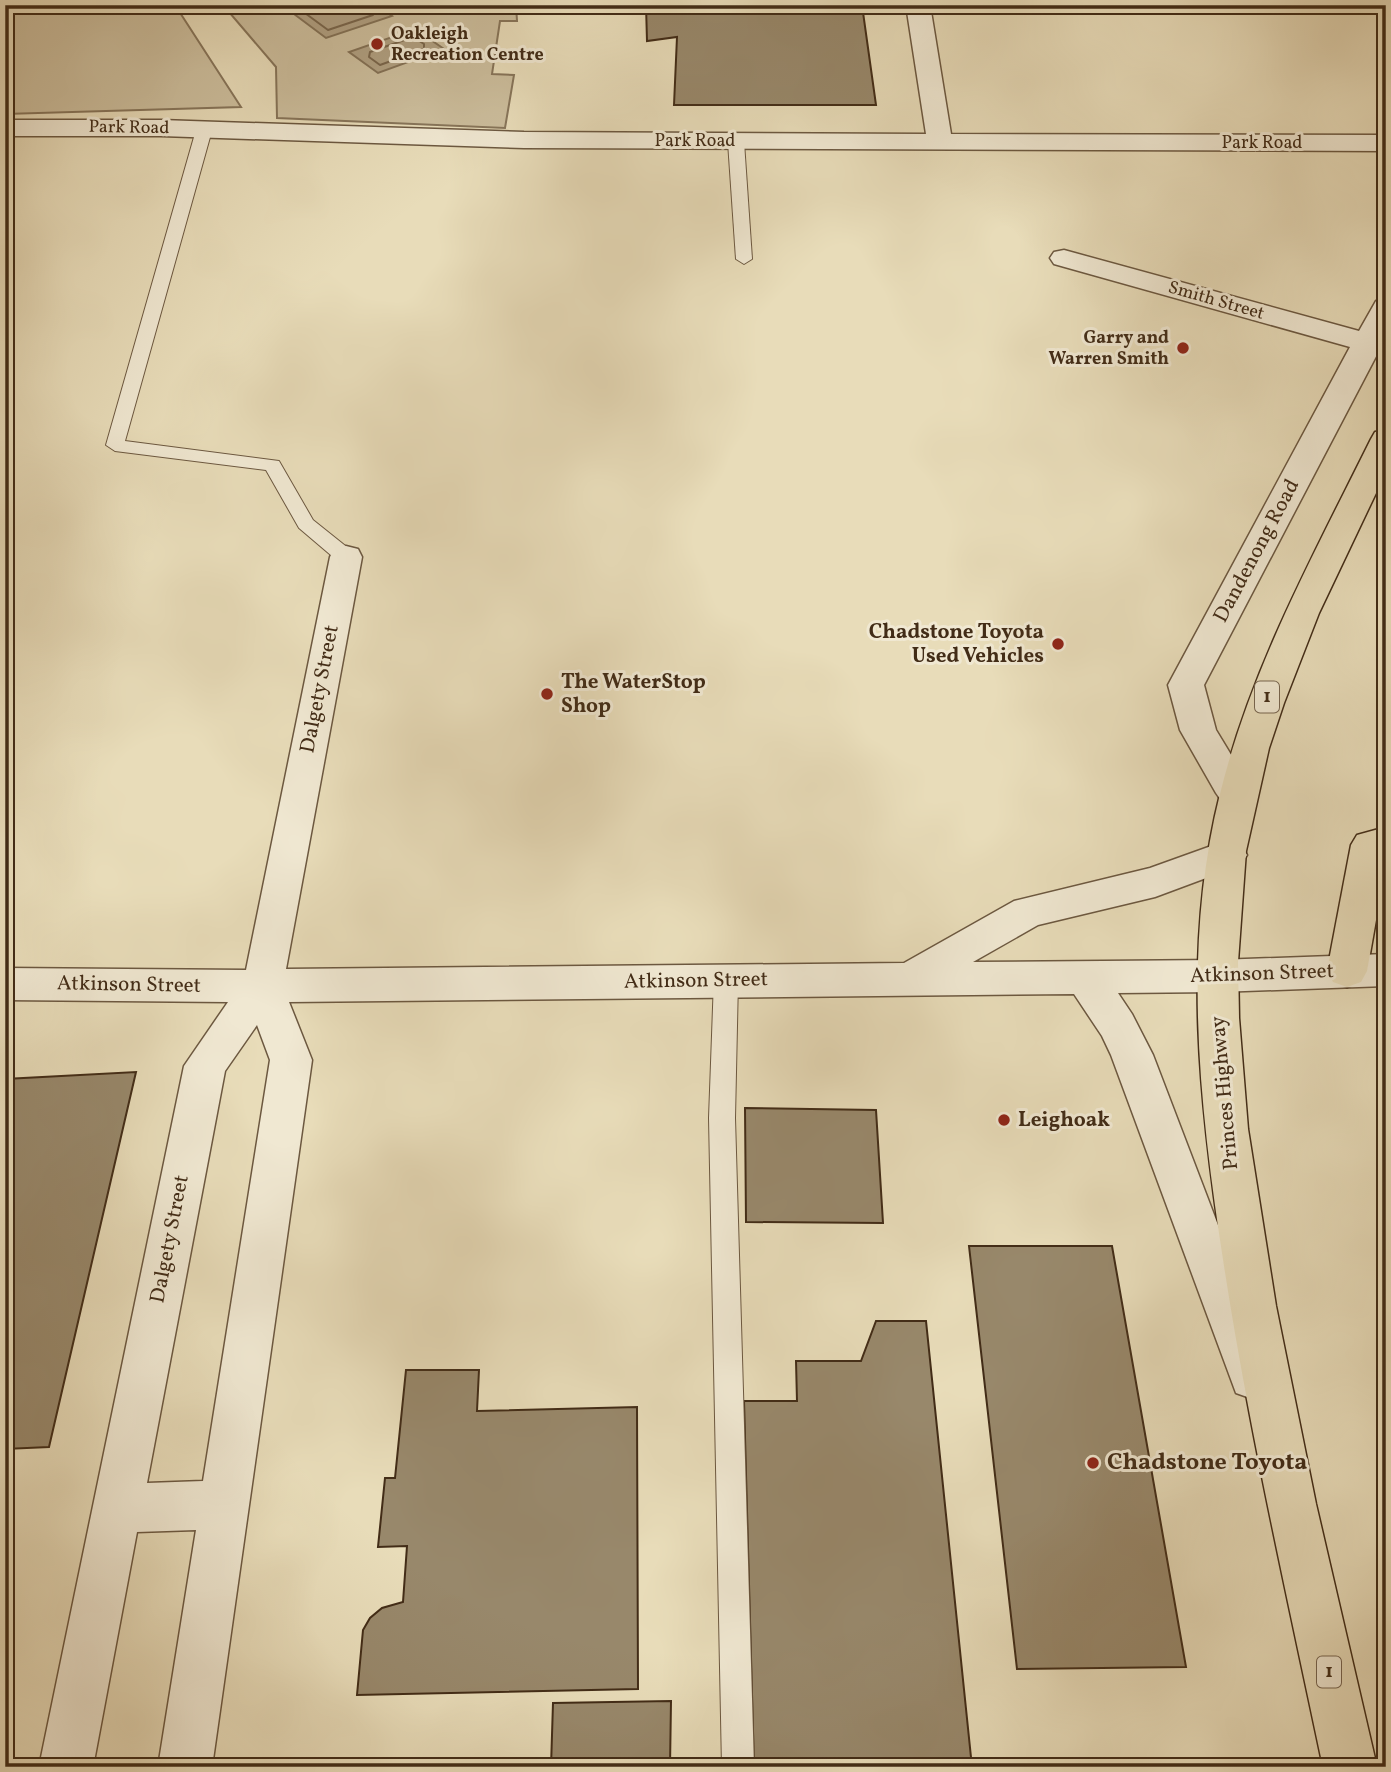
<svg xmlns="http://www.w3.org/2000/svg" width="1391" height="1772" font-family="Vollkorn,serif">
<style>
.green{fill:#ccbe9d;stroke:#87755a;stroke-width:2}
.water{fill:#b0a082;stroke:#847257;stroke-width:2}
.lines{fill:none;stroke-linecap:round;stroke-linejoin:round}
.shore{stroke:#79664c;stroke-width:2}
.building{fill:#98886b;stroke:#422c17;stroke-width:2}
.service-casing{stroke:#6c5840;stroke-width:2}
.minor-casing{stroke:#6c5840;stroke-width:3}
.tertiary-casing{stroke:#6c5840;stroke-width:3}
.trunk-casing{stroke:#422c17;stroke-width:3}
.service{fill:#f0e8d2;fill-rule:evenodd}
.minor{fill:#f0e8d2;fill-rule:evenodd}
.tertiary{fill:#f0e8d2;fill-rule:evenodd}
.trunk{fill:#e8dcb9;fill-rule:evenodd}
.poi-dot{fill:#8f2418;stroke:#f0e8d2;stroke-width:2.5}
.labels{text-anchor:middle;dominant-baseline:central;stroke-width:6;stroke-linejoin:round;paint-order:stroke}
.far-poi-label{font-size:18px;font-weight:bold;fill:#422c17;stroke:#f0e8d2;text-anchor:start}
.far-street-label{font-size:18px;fill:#422c17;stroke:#f0e8d2}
.shield{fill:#f0e8d2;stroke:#76644f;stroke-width:2}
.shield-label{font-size:19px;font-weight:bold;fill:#422c17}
.street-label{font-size:21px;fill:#422c17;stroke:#f0e8d2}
.poi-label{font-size:21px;font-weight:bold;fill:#422c17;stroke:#f0e8d2;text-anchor:start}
.near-poi-label{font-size:24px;font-weight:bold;fill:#422c17;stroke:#f0e8d2;text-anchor:start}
</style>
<rect width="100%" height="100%" fill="#e8dcb9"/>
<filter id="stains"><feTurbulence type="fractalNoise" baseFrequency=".00286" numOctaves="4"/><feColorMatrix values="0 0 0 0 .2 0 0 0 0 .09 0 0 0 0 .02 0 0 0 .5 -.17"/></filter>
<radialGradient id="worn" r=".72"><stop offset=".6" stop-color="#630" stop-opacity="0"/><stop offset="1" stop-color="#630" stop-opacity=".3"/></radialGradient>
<g class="green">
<polygon points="5,5 175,5 241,107 5,114"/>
<polygon points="223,5 516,5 517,21 500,21 492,74 514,75 505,128 277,118 276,67"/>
</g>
<g class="water">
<polygon points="282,5 377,5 392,16 326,38"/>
<polygon points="415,29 444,49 378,73 349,52"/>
</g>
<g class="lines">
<g class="shore">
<polyline points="294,5 328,30 373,15 374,5"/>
<polygon points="413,37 424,44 424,49 380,65 369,57 370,52"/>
</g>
</g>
<g class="building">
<polygon points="646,5 862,5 876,105 674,105 677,37 647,41"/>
<polygon points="136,1072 49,1447 5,1449 5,1079"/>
<polygon points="745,1108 876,1110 883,1223 746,1222"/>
<polygon points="969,1246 1112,1246 1186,1667 1017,1669"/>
<polygon points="876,1321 926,1321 972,1767 754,1767 744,1401 797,1401 796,1361 861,1361"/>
<polygon points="406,1370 479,1370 477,1411 637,1407 638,1689 357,1695 363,1630 370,1618 382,1608 403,1602 407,1546 378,1547 385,1478 395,1478"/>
<polygon points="671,1701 670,1767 551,1767 553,1703"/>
</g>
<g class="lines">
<g class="service-casing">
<g id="service">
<polygon points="204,125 212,130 125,441 279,461 313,520 353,552 356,557 353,562 339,562 299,528 266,470 115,451 106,445 196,130"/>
<polygon points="736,137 744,142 752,259 744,264 736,259 728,142"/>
<polygon points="726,970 734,973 738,980 735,1118 754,1767 722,1767 709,1118 714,980 718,973"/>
</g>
</g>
<g class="minor-casing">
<g id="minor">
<polygon points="906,5 930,5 951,134 1386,135 1386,151 524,148 161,136 5,136 5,120 161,120 524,132 926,134"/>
<polygon points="1064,250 1359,331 1376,301 1386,299 1386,335 1383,343 1204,685 1216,730 1256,796 1251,806 1238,810 1225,806 1216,793 1180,730 1168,685 1350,347 1054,264 1050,258 1054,252"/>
<path d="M346 546 358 549 362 557 286 969 904 963 1014 901 1150 868 1228 840 1241 845 1247 855 1241 865 1155 897 1038 925 973 962 1218 960 1232 965 1238 976 1232 987 1218 992 1118 993 1132 1014 1153 1055 1276 1377 1270 1393 1253 1399 1236 1393 1111 1055 1102 1036 1074 994 289 1002 312 1060 212 1767H158L196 1530 137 1532 93 1767H39L184 1066 228 1002 5 1000V968L246 970 330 557 334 549ZM257 1025 270 1060 203 1481 147 1483 225 1071Z"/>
</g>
</g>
<g class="tertiary-casing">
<polygon id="tertiary" points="1386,954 1386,986 1218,992 1204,987 1198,976 1204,965 1218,960"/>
</g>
<g class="trunk-casing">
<g id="trunk">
<path d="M1386 430V472L1319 613 1284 703 1269 748 1246 851 1238 962 1239 1018 1248 1129 1276 1306 1316 1504 1377 1767H1323C1288 1600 1250 1434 1224 1266 1200 1111 1181 949 1220 794 1251 668 1314 554 1371 439L1375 432Z"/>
<polygon points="1386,827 1386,863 1367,971 1361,982 1347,987 1333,982 1327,971 1351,845 1357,835"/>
</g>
</g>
<use href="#service" class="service"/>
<use href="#minor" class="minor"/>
<use href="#tertiary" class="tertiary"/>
<use href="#trunk" class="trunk"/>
</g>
<g class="poi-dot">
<circle cx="377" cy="44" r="7"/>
<circle cx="1183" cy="348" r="7"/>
<circle cx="1058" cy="644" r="7"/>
<circle cx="547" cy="694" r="7"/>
<circle cx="1004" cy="1120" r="7"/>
<circle cx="1093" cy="1463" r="7"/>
</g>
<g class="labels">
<g class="far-poi-label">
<text x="391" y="34">Oakleigh<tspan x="391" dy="21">Recreation Centre</tspan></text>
<text x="1169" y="338" text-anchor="end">Garry and<tspan x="1169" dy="21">Warren Smith</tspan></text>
</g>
<g class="far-street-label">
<text transform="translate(129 128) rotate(1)">Park Road</text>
<text x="695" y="141">Park Road</text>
<text x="1262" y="143">Park Road</text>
<text transform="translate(1216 301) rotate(16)">Smith Street</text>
</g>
<g class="shield">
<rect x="1255" y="681.5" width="24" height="31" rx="5"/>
<rect x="1317" y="1656.5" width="24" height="31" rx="5"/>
</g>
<g class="shield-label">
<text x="1267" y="697">1</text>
<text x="1329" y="1672">1</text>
</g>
<g class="street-label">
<text transform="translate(1257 551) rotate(-62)">Dandenong Road</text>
<text transform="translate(320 689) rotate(-79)">Dalgety Street</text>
<text transform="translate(1262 974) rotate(-2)">Atkinson Street</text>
<text transform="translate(696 981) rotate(-1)">Atkinson Street</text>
<text transform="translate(129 985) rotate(1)">Atkinson Street</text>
<text transform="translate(1225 1093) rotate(-95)">Princes Highway</text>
<text transform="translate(170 1239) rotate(-79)">Dalgety Street</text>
</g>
<g class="poi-label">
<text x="1044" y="632" text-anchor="end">Chadstone Toyota<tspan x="1044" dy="24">Used Vehicles</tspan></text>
<text x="561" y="682">The WaterStop<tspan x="561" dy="24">Shop</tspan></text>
<text x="1018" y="1120">Leighoak</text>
</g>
<g class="near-poi-label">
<text x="1107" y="1463">Chadstone Toyota</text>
</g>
</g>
<rect width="1391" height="1772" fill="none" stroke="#e8dcb9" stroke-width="28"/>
<rect x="7" y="7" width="1377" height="1758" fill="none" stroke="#422c17" stroke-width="3.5"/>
<rect x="14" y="14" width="1363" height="1744" fill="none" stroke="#422c17" stroke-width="2"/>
<rect width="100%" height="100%" filter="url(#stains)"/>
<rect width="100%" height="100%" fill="url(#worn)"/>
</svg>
